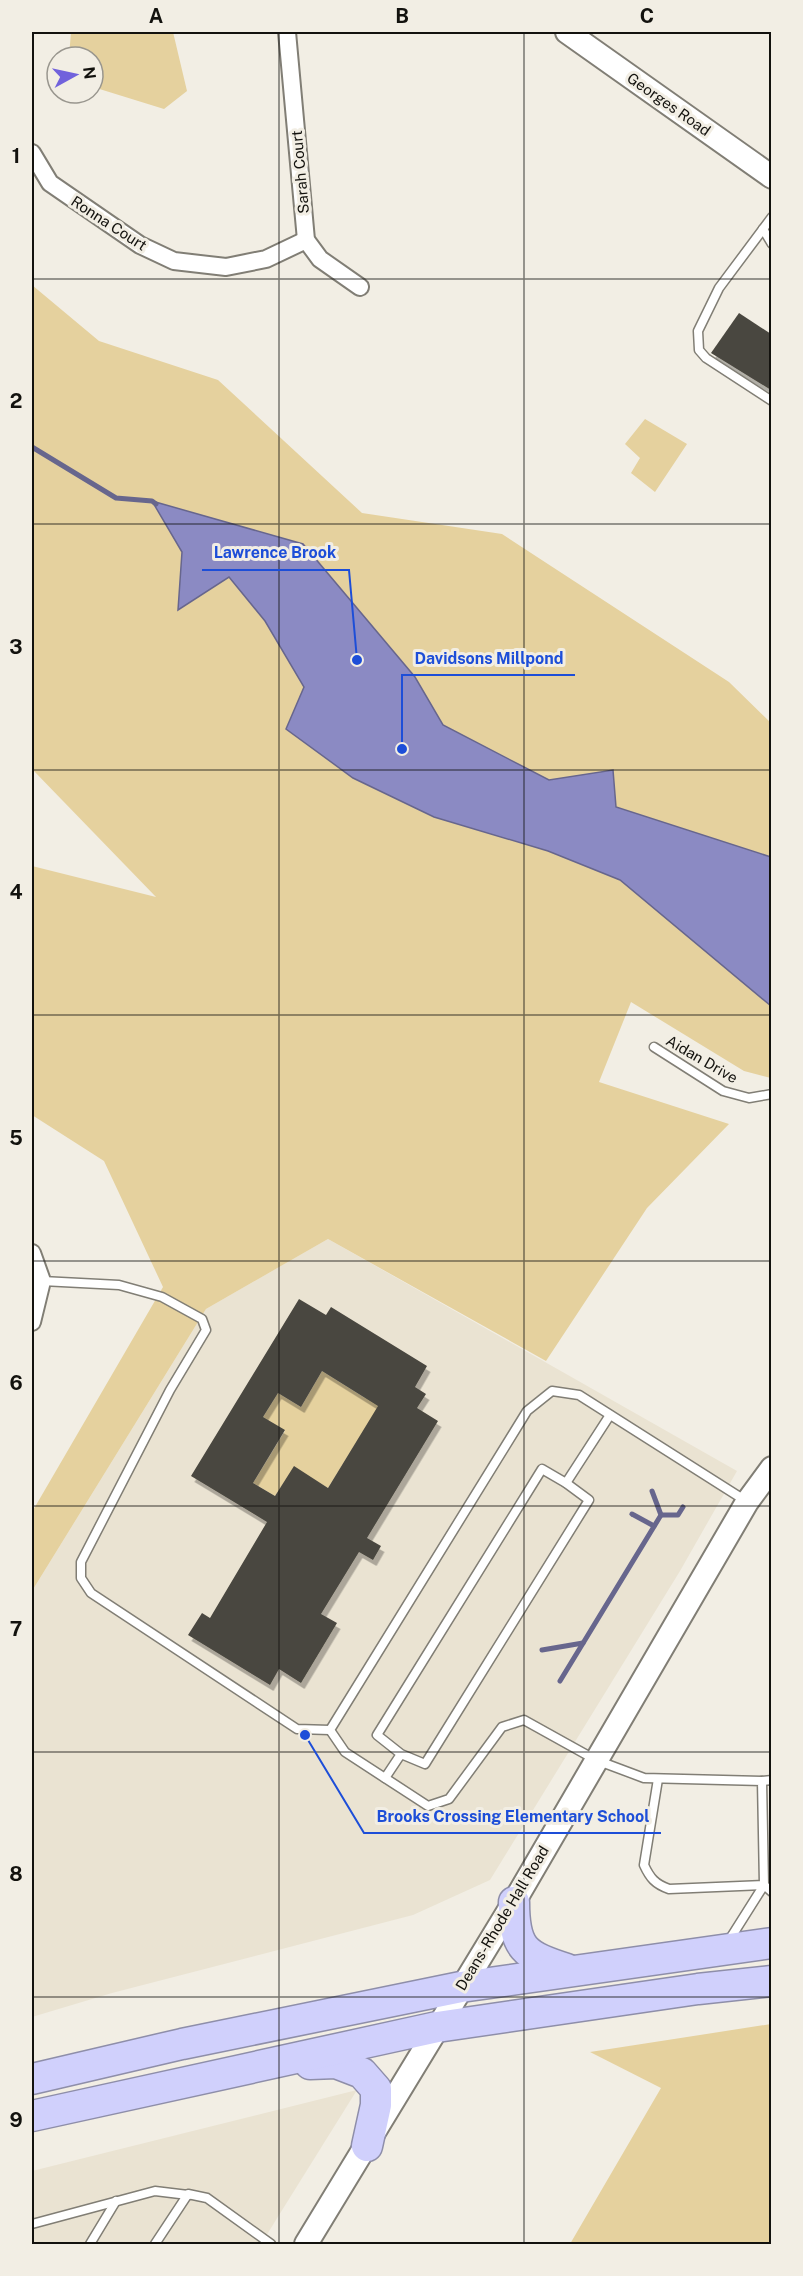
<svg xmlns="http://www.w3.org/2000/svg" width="803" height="2276" font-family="'Public Sans',sans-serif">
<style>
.built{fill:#eae3d2}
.green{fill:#e5d19e}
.water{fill:#8b8ac3;stroke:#67668d;stroke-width:1.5}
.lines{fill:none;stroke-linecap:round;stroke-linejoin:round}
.stream{stroke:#67668d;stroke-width:5}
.building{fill:#4a473f;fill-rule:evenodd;filter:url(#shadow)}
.lane-casing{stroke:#817e75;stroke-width:11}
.street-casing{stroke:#817e75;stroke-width:20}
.secondary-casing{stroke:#817e75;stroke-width:26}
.highway-casing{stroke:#8e8ea9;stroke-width:33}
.lane{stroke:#fff;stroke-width:8}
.street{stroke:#fff;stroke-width:16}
.secondary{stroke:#fff;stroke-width:22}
.highway{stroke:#d0d0fc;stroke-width:30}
.grid{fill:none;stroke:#13120e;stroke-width:1.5;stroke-opacity:0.55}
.labels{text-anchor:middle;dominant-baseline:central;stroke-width:6;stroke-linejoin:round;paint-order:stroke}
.street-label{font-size:15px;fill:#13120e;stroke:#f2eee4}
.leader{fill:none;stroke:#1d4ed8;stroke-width:2}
.callout-dot{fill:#1d4ed8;stroke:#f2eee4;stroke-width:2}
.callout-label{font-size:16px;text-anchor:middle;font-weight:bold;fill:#1d4ed8;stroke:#f2eee4;stroke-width:6;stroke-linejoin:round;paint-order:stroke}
.neatline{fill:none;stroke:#13120e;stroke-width:2}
.grid-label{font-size:20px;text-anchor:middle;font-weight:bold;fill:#13120e}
</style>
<defs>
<filter id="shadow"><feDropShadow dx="3.5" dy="6" stdDeviation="0" flood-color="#0004"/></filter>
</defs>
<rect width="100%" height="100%" fill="#f2eee4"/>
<g class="built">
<polygon points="328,1239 737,1471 680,1571 490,1880 413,1915 112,1993 32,2017 32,1591 206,1309"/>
<polygon points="357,2090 261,2244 32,2244 32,2171"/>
</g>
<g class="green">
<polygon points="71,32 173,32 187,91 164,109 93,87 93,57 69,57"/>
<polygon points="32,285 99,341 218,380 362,513 502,534 729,682 772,724 771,1078 744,1071 631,1002 599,1082 729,1124 647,1208 546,1361 328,1239 206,1309 32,1591 32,1512 163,1287 104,1161 32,1115 32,866 156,897 32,769"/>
<polygon points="645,419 687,444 655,492 631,473 640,458 625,444"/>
<polygon points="322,1371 365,1398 391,1386 328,1488 294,1467 275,1496 253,1483 285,1431 263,1417 278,1393 301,1407"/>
<polygon points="771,2024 771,2244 570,2244 661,2088 590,2052"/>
</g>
<polygon class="water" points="152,501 303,544 415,677 443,725 549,780 613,770 616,807 771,857 771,1006 620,880 548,851 434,817 353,778 286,729 304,687 265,621 229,577 178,610 182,552"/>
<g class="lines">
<g class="stream">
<polyline points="32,447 116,498 152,501 156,504"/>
<polyline points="632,1514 654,1526"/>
<polyline points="661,1515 678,1515 683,1507"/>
<polyline points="542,1650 583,1643"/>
<polyline points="560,1681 661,1515 652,1491"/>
</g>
</g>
<g class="building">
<polygon points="739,313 771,334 771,390 711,353"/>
<path d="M299 1299 326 1315 331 1307 427 1366 415 1387 426 1394 417 1408 438 1421 367 1538 381 1546 373 1560 359 1552 321 1614 337 1623 301 1683 279 1669 270 1685 188 1635 202 1613 210 1618 267 1522 191 1476ZM322 1371 378 1406 328 1488 294 1466 275 1496 253 1483 285 1430 263 1417 278 1393 301 1407Z"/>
</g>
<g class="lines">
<g class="lane-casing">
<g id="lane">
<polyline points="772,217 719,288 698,331 699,350 706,358 772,401"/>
<polyline points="763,229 772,244"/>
<polyline points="654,1047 723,1091 749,1098 772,1094"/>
<polyline points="42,1281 119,1285 162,1297 202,1319 206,1330 170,1390 81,1562 81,1578 91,1593 297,1729 330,1730"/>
<polyline points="566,1483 610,1415"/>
<polyline points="385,1778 401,1754 425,1764 589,1500 566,1483 542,1469 377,1735 401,1754"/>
<path d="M658 1779 644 1865C650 1878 655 1884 669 1889L764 1885 762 1781 644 1778 596 1760 524 1720 502 1727 449 1799 428 1806 345 1752 330 1730 527 1411 552 1391 579 1395 746 1501"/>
<polyline points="762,1781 772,1780"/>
<polyline points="728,1942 764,1885 772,1892"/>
<polyline points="32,2224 155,2191 188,2195"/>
<polyline points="90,2244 116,2201"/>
<polyline points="155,2244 188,2194 207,2198 271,2244"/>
</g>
</g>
<g class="street-casing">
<g id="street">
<polyline points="287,32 306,240 320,259 360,287"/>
<polyline points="32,153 50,183 140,245 174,261 226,267 266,259 306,240"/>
<polyline points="32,1253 42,1281 32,1322"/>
</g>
</g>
<g class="secondary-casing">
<g id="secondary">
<polyline points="567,32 772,177"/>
<polyline points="306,2244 514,1902 747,1502 772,1468"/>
</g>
</g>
<g class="highway-casing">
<g id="highway">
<path d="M514 1902C514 1948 524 1956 567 1969"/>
<polyline points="310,2064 336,2063 362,2073 376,2089 376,2105 367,2146"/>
<polyline points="32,2079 182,2044 461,1987 772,1943"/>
<polyline points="32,2116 437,2027 698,1989 772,1981"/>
</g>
</g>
<use href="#lane" class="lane"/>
<use href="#street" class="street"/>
<use href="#secondary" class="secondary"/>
<use href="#highway" class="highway"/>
</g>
<path class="grid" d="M279 32V2244M524 32V2244M32 279H772M32 524H772M32 770H772M32 1015H772M32 1261H772M32 1506H772M32 1752H772M32 1997H772"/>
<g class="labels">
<g class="street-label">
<text transform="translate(669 104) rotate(35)">Georges Road</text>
<text transform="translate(300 172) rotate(-95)">Sarah Court</text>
<text transform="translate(109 223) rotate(33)">Ronna Court</text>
<text transform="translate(702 1059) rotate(30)">Aidan Drive</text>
<text transform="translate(502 1918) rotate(-59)">Deans-Rhode Hall Road</text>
</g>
</g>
<path class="leader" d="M357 660L349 570H202M402 749L402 675H575M305 1735L364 1833H661"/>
<g class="callout-dot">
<circle cx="357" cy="660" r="6"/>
<circle cx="402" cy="749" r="6"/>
<circle cx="305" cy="1735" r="6"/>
</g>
<g class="callout-label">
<text x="275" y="558">Lawrence Brook</text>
<text x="489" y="664">Davidsons Millpond</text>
<text x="513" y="1822">Brooks Crossing Elementary School</text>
</g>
<rect width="803" height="2276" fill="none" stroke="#f2eee4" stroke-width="66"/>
<g transform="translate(75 75) rotate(82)"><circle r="28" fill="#f2eee4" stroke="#99968e" stroke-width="1.5"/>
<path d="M0-4.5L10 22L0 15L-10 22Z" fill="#7162dc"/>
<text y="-9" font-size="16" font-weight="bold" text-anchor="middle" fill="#13120e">N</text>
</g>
<rect x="33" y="33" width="737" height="2210" class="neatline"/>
<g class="grid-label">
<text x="156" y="23">A</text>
<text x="402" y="23">B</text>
<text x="647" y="23">C</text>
<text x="16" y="163">1</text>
<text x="16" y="408">2</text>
<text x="16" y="654">3</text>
<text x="16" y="899">4</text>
<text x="16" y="1145">5</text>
<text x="16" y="1390">6</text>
<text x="16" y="1636">7</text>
<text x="16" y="1881">8</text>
<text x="16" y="2127">9</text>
</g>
</svg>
